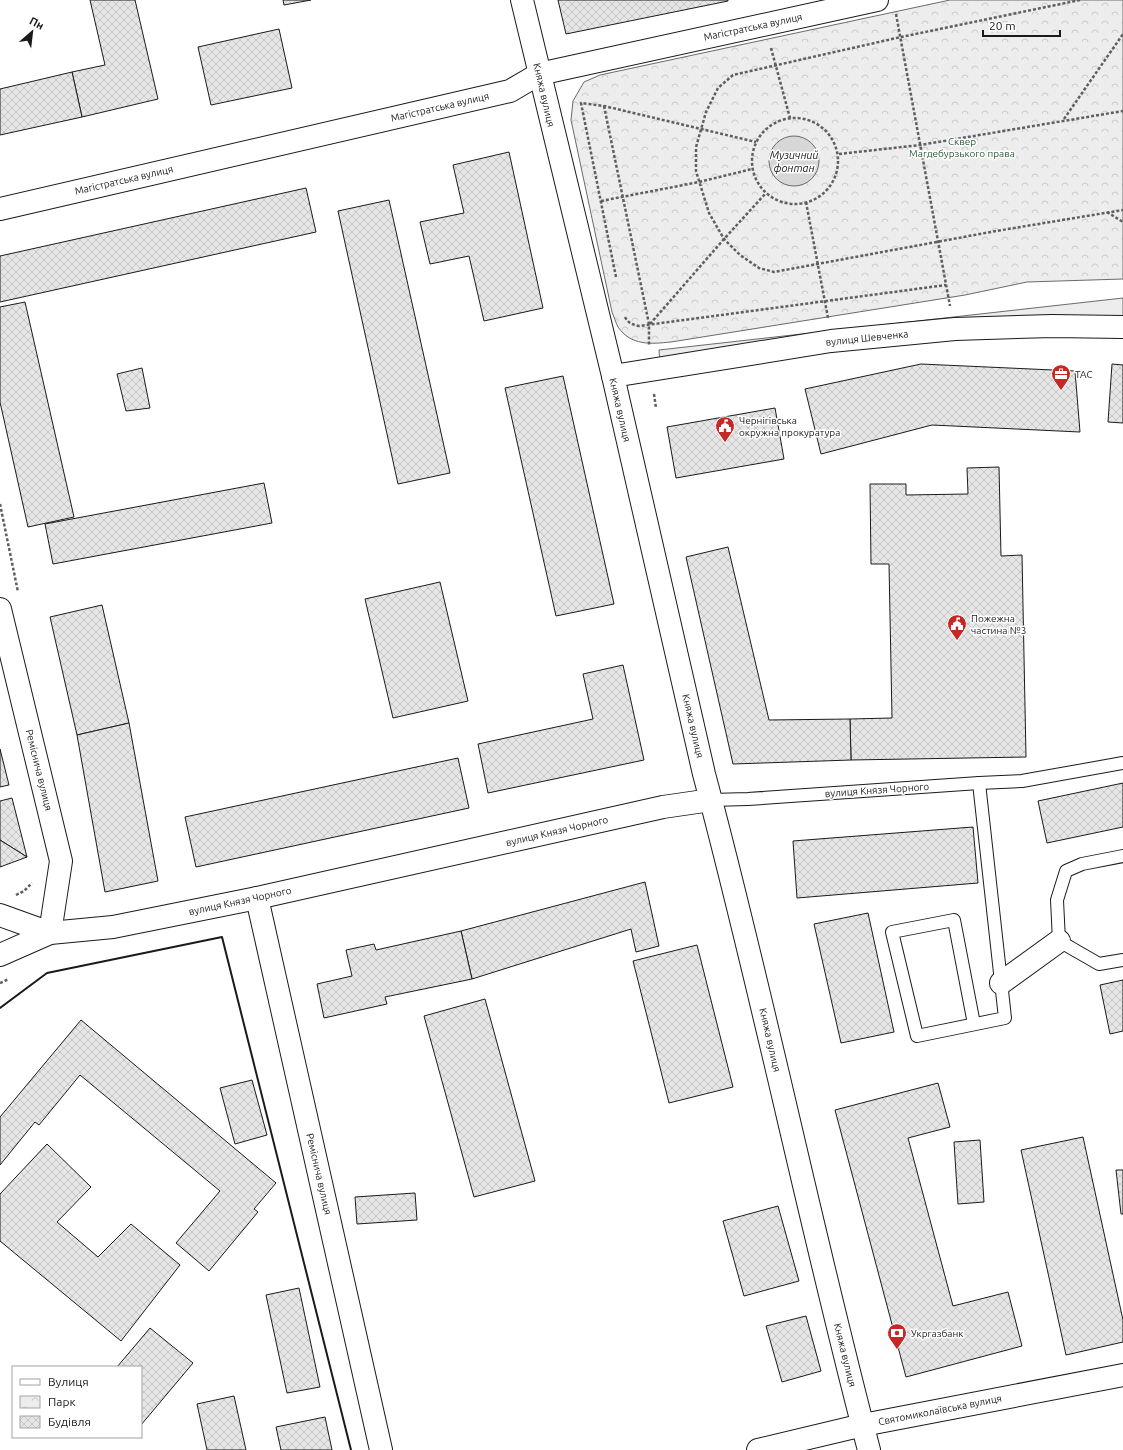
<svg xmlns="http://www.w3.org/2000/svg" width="1123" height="1450" font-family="Ubuntu,sans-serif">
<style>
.built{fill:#ededed;stroke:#6a6a6a}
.park{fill:url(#park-crowns);stroke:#6a6a6a}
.water{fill:#d7d7d7;stroke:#6a6a6a}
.building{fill:url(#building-cross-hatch);stroke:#1a1a1a}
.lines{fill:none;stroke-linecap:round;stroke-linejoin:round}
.lane-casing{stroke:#1a1a1a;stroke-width:14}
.street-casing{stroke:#1a1a1a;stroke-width:24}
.path{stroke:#5f5f5f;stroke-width:2.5;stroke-dasharray:3 2;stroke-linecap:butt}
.lane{stroke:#fff;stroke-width:12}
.street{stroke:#fff;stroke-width:22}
.wall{stroke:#1a1a1a;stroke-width:2}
.labels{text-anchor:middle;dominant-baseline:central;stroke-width:3;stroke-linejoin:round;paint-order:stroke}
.street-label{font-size:10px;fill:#1a1a1a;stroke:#fff}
.park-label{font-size:10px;fill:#2b5a34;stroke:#fff}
.poi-label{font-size:10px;fill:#1a1a1a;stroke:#fff;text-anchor:start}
.water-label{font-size:11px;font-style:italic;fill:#1a1a1a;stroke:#fff}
</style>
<defs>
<pattern id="park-crowns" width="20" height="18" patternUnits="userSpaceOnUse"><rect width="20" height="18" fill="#ededed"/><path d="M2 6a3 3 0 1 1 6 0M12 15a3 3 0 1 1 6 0" fill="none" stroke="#cbcbcb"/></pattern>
<pattern id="building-cross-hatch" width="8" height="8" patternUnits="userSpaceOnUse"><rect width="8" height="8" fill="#e6e6e6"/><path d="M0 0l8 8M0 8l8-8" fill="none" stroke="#c5c5c5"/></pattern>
</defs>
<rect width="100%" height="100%" fill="#fff"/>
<polygon class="built" points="1123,298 1123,319 660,365 659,350"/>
<path class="park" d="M950 0H1123V279L1027 282 965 295 671 342C651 344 631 346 618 327 616 323 614 317 612 312L571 120 573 101 584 82 600 75Z"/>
<circle class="water" cx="794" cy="161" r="25"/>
<g class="building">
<polygon points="90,0 135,0 158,99 82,117 72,72 105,65"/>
<polygon points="283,0 311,0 284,5"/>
<polygon points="558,0 728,0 728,1 566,34"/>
<polygon points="279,29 292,88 211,105 198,47"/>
<polygon points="72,72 82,117 0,135 0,89"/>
<polygon points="509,152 543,308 484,321 469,256 430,264 420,222 464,213 453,165"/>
<polygon points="306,188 316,232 0,302 0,256"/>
<polygon points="389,200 450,473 398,484 338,211"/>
<polygon points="25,302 74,517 28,527 0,402 0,307"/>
<polygon points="921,364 1075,371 1080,432 932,425 821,454 805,389"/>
<polygon points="1112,364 1123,365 1123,423 1108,422"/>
<polygon points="142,368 150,408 126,411 117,374"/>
<polygon points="563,376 614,604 556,616 505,388"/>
<polygon points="775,408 784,459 676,478 667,427"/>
<polygon points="999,467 1001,556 1022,555 1026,757 851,760 850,719 892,718 889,564 871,564 870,484 906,484 906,495 968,494 967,468"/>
<polygon points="264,483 272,523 53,564 45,524"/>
<polygon points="728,547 769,720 850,719 851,760 733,764 686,557"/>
<polygon points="440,582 468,701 393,718 365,599"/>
<polygon points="102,605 129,723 77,735 50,617"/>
<polygon points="623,665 644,760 488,793 478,744 593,719 583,674"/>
<polygon points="129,723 158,881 105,892 77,735"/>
<polygon points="0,749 9,785 0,787"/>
<polygon points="458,758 469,808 196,867 185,817"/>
<polygon points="1123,783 1123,827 1047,843 1038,801"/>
<polygon points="12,798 27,857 0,840 0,801"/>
<polygon points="973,827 978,883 797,898 793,841"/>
<polygon points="0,840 27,857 0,867"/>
<polygon points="645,882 659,946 636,952 631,929 472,979 461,931"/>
<polygon points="868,913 894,1032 841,1043 814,924"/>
<polygon points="461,931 472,979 385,997 387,1004 324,1018 317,984 352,976 346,950 374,944 376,950"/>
<polygon points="697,945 733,1087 669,1103 633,961"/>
<polygon points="1123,980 1123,1031 1110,1034 1100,985"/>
<polygon points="485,999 535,1181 474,1197 424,1016"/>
<polygon points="81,1020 276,1183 254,1209 258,1212 209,1271 176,1243 220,1191 80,1075 39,1125 35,1122 0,1165 0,1117"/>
<polygon points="252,1080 267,1135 235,1144 220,1088"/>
<polygon points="938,1083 950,1127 908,1138 953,1306 1008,1292 1022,1346 906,1377 835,1110"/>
<polygon points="1083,1137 1123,1320 1123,1342 1066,1355 1021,1150"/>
<polygon points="980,1140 984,1202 958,1204 954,1142"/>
<polygon points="47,1144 91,1187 57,1222 98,1257 131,1224 180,1265 121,1341 0,1241 0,1194"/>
<polygon points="1116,1170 1123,1170 1123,1214 1121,1214"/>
<polygon points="415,1193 417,1220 357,1224 355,1197"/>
<polygon points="778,1206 799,1281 744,1296 723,1221"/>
<polygon points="299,1288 320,1387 287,1393 266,1295"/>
<polygon points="806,1316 821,1371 782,1382 766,1326"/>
<polygon points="150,1328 193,1363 141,1425 141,1367 117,1367"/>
<polygon points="234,1396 246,1450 207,1450 197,1404"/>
<polygon points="325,1417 332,1450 281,1450 276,1427"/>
</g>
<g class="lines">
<g class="lane-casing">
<g id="lane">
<polyline points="711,800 748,799 979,783 1022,781 1123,763"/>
<polyline points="1123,856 1082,864 1066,871 1057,900 1059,941 1099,964 1123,960"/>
<polyline points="974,1024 954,920 892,932 917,1036 1005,1018 979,783"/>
</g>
</g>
<g class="street-casing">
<g id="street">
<path d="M522 0 613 376 704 774C764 998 810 1226 869 1450"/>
<polyline points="0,209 510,91 539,74 877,0"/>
<polyline points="613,376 831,341 955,329 1052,326 1123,327"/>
<polyline points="0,609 61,861 50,933 0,915"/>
<polyline points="257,898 381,1450"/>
<polyline points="0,955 50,933 113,927 257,898 663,807 711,800"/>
<polyline points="1001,983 1059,941"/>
<polyline points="758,1450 863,1425 1123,1375"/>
</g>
</g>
<g class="path">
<polyline points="1080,0 901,37 733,75 718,88 706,112 696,147 696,171 709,213 724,239 740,255 759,268 774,272 996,231 1123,210"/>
<polyline points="896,14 950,306"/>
<polyline points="771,48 790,118"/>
<polyline points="604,106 649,324 649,345"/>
<circle cx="795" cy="161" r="43"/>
<polyline points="1064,119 1123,34"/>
<polyline points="839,154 920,145 1123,111"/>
<polyline points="601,201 699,182 752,169"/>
<polyline points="806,202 828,318"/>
<polyline points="1107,212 1123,222"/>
<polyline points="616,277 581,103 604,106 756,142"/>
<path d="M625 317C628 323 633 325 639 326L946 285"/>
<polyline points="650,324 724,239 766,193"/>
<polyline points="654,394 656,408"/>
<polyline points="0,504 18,592"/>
<polyline points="16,895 24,891 32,883"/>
<polyline points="0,983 9,979"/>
</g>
<use href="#lane" class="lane"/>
<use href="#street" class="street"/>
<polyline class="wall" points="0,1008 47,973 222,937 351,1450"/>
</g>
<defs>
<g id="office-pin" transform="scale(1)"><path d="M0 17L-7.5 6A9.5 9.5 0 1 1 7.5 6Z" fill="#c62828" stroke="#fff"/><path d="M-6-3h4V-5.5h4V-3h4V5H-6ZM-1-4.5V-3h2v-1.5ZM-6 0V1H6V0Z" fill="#fff"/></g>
<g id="civic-pin" transform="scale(1)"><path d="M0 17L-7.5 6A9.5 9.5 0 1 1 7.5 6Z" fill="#c62828" stroke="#fff"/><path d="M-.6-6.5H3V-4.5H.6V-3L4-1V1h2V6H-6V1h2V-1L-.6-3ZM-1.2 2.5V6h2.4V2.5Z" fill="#fff"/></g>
<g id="bank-pin" transform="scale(1)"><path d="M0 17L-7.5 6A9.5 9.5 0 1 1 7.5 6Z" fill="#c62828" stroke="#fff"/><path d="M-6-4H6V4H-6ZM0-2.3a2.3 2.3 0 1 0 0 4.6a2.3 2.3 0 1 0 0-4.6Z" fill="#fff"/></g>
</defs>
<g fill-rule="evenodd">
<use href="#office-pin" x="1061" y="374"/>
<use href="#civic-pin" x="725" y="426"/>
<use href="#civic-pin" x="957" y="624"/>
<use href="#bank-pin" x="897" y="1333"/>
</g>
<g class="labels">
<g class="street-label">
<text transform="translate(753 27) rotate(-12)">Магістратська вулиця</text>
<text transform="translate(544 95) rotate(77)">Княжа вулиця</text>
<text transform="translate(440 107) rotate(-13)">Магістратська вулиця</text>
<text transform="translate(124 180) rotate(-13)">Магістратська вулиця</text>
<text transform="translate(867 338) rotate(-6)">вулиця Шевченка</text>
<text transform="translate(620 410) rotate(77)">Княжа вулиця</text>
<text transform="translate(693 726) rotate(77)">Княжа вулиця</text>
<text transform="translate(39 770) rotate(76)">Реміснича вулиця</text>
<text transform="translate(877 790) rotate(-4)">вулиця Князя Чорного</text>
<text transform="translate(557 831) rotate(-13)">вулиця Князя Чорного</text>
<text transform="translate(240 901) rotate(-12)">вулиця Князя Чорного</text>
<text transform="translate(770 1040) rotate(77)">Княжа вулиця</text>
<text transform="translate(319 1174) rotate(77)">Реміснича вулиця</text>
<text transform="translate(845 1355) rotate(76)">Княжа вулиця</text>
<text transform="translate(940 1410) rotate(-11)">Святомиколаївська вулиця</text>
</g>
<g class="park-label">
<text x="962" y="141">Сквер<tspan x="962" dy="12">Магдебурзького права</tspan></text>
</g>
<g class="poi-label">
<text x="1075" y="374">ТАС</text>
<text x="739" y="420">Чернігівська<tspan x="739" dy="12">окружна прокуратура</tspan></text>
<text x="971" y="618">Пожежна<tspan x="971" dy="12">частина №3</tspan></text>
<text x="911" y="1333">Укргазбанк</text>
</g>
<g class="water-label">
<text x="794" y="155">Музичний<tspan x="794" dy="13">фонтан</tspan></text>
</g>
</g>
<rect x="12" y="1366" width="130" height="72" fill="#ffffff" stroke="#a3a3a3"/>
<rect x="20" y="1379" width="20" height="6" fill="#ffffff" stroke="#a3a3a3"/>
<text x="48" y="1386" font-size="12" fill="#1a1a1a">Вулиця</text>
<rect x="20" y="1396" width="20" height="12" fill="url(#park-crowns)" stroke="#a3a3a3"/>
<text x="48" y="1406" font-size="12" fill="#1a1a1a">Парк</text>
<rect x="20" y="1416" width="20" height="12" fill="url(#building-cross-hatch)" stroke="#a3a3a3"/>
<text x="48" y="1426" font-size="12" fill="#1a1a1a">Будівля</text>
<g transform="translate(32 32) rotate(28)" stroke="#ffffff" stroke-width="3" paint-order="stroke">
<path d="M0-3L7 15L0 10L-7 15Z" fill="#1a1a1a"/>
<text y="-6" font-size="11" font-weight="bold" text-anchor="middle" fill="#1a1a1a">Пн</text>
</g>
<path d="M983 30v6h77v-6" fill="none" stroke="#1a1a1a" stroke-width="2"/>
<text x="989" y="30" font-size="12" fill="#1a1a1a" stroke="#ffffff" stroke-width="3" paint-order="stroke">20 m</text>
</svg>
